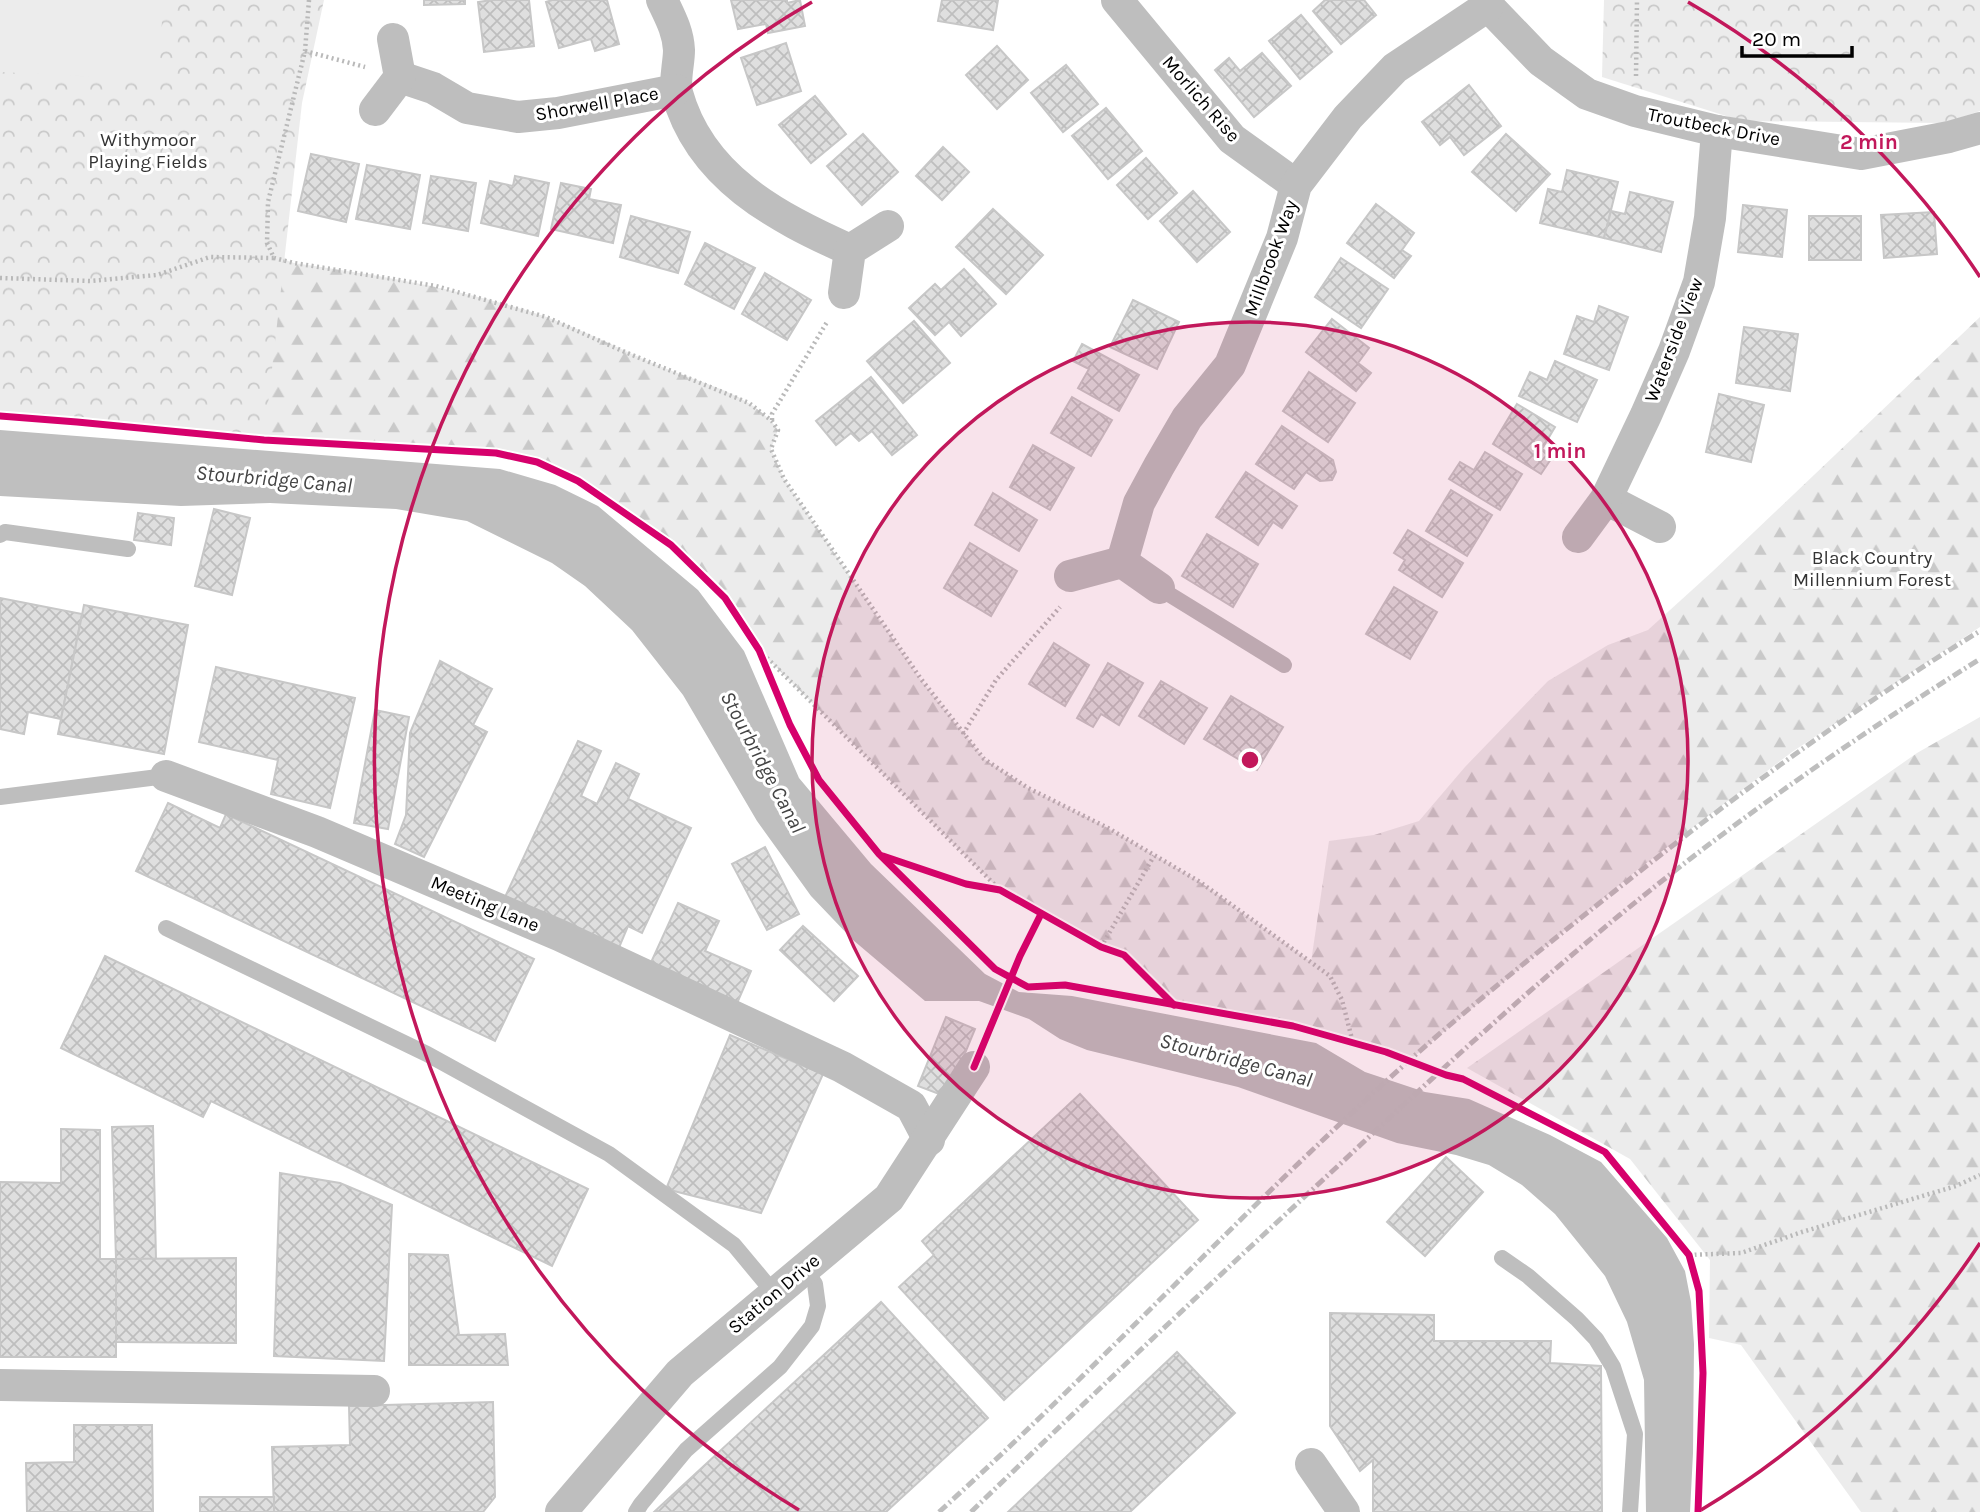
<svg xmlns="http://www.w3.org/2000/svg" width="1980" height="1512" font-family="Karla,sans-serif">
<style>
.forest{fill:url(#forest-firs)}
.park{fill:url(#park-crowns)}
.garden{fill:#ececec}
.water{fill:#bfbfbf}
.building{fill:url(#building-cross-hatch);stroke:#c7c7c7;stroke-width:2}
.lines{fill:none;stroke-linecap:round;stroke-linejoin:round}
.path{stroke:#b9b9b9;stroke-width:4.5;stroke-dasharray:2 3.5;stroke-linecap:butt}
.service{stroke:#bebebe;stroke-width:16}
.minor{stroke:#bebebe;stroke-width:32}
.rail{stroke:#bebebe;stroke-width:5;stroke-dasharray:10 3.5 2 3.5;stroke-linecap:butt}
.cycleway-casing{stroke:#fff;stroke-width:11}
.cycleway{stroke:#d6006c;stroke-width:7}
.ring{fill:none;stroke:#c2185b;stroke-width:3.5}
.labels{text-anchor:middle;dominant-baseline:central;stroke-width:6;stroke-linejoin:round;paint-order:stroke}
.street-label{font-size:19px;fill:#000;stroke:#fff}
.park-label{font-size:19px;fill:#333;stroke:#fff}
.water-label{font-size:21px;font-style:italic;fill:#444;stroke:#fff}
.centre{fill:#c2185b;stroke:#fff;stroke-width:3.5}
.ring-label{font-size:21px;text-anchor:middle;font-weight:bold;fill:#c2185b;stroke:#fff;stroke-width:6;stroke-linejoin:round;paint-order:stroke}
</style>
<defs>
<pattern id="forest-firs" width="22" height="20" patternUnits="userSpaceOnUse" patternTransform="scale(1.75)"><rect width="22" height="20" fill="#ececec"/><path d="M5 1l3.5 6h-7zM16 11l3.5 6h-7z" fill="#c9c9c9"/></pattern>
<pattern id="park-crowns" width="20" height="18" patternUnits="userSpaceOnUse" patternTransform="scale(1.75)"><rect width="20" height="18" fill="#ececec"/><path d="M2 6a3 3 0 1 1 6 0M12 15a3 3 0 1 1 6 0" fill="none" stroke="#c9c9c9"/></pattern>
<pattern id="building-cross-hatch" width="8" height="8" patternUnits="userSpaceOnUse" patternTransform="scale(1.75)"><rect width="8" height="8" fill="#dfdfdf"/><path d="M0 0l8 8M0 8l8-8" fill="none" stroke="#bebebe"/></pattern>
</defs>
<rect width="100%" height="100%" fill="#fff"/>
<g class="forest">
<path d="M283 259 294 263C378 275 463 289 544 316 584 330 627 353 667 369 704 384 754 395 778 430L771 449 784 479 920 679 984 759 1028 788 1108 828 1200 882 1311 962 1329 841 1374 835 1419 821 1465 767 1548 681 1608 645 1648 630 1713 571 1980 317V627L1792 752 1636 871 1411 1059 1293 1026 1174 1005 1124 955 1101 947 1000 890 759 650 725 598 671 545 578 481 537 462 496 453 265 440 77 422 0 416V278Z"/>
<polygon points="1980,717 1980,1512 1861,1512 1741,1345 1709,1338 1710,1260 1630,1159 1467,1068 1917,753"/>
</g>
<g class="park">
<polygon points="0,0 324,0 302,103 264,440 77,422 0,416"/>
<polygon points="1604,0 1980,0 1980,111 1944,123 1742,121 1602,77"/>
</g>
<polygon class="garden" points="0,0 163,0 159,80 0,72"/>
<polygon class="water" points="0,430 500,469 555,485 598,506 698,590 744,651 799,778 871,864 985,974 1019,992 1072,996 1316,1043 1365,1072 1425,1092 1469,1099 1550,1135 1601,1162 1667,1238 1685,1271 1691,1302 1694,1344 1693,1453 1690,1512 1646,1512 1644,1380 1627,1322 1605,1276 1555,1214 1522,1185 1489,1165 1456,1155 1397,1143 1238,1087 1087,1050 1060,1039 1029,1019 979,1001 925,1001 853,940 811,896 757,821 683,695 632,630 585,586 552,563 467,521 396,509 270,503 181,506 0,496"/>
<g class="building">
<polygon points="424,0 465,0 465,4 424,5"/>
<polygon points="492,0 529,0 534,46 484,52 478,2"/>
<polygon points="552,0 607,0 619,44 595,51 591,39 559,48 546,2"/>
<polygon points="731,0 787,0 787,3 800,0 805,26 768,33 766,24 738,29"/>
<polygon points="942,0 998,0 993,30 938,21"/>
<polygon points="1325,0 1364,0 1376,15 1341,44 1313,11"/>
<polygon points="1301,15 1332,52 1300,79 1269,41"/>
<polygon points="786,43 801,91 757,105 741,58"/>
<polygon points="997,46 1028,80 997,109 966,75"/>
<polygon points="1262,53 1291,86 1254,117 1215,70 1229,58 1240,71"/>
<polygon points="1066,65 1098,104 1063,132 1031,93"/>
<polygon points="1469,85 1501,126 1464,155 1450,137 1440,145 1422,122"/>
<polygon points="815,96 846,134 811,163 779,125"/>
<polygon points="1106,108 1142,151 1108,179 1072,136"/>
<polygon points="863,134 898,172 862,205 827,166"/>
<polygon points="1506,134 1550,174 1516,211 1472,172"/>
<polygon points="943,147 969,172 942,200 916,176"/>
<polygon points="311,154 359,164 346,222 298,211"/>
<polygon points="1146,158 1177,193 1148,219 1117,185"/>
<polygon points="367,165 420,175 410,229 356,219"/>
<polygon points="1567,170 1618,182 1604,238 1540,223 1548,189 1562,192"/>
<polygon points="431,176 476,183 468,231 423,223"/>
<polygon points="515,176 549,183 538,236 481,223 490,181 513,186"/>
<polygon points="561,183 591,189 589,199 621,205 613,243 551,229"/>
<polygon points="1193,191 1230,232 1197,262 1160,221"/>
<polygon points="1630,192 1673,202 1661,252 1604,238 1611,211 1625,214"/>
<polygon points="1376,204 1414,233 1402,250 1411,256 1394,278 1347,243"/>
<polygon points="1743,205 1787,210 1782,257 1738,252"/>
<polygon points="993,209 1043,255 1006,294 956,247"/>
<polygon points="1934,212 1937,254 1884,258 1881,215"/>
<polygon points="631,216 690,232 678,273 620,257"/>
<rect x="1809" y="216" width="52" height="44"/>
<polygon points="705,243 755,268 734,309 685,284"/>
<polygon points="1341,258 1388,289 1361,328 1315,297"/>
<polygon points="964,269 996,304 961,336 949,322 935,335 909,308 935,284 941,290"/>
<polygon points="765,273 811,300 787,340 742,314"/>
<polygon points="1133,300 1179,322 1157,369 1110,347"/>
<polygon points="1599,306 1628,317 1609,370 1564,354 1577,316 1594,322"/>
<polygon points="1332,319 1369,348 1358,363 1371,373 1356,391 1306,352"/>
<polygon points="914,321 950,363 903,403 867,361"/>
<polygon points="1744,327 1798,334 1790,391 1736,383"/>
<polygon points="1082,344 1139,375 1119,411 1078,388 1089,369 1073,361"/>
<polygon points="1555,361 1597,380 1577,422 1519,396 1530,372 1547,380"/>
<polygon points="1309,372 1355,403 1328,442 1283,411"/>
<polygon points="871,377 917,435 892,455 872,431 859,441 851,433 836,445 816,421"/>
<polygon points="1719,394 1764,405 1751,462 1706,452"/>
<polygon points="1072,397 1112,420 1091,456 1051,433"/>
<polygon points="1517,404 1555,427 1542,449 1553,456 1541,474 1493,444"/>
<polygon points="1282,426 1333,460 1336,472 1332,480 1320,481 1306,472 1294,489 1256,464"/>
<polygon points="1033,445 1074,468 1050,510 1010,487"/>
<polygon points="1485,452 1522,474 1500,510 1449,479 1460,462 1474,470"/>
<polygon points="1246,472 1297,506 1282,528 1273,522 1258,545 1216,517"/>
<polygon points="1451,490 1492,515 1467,556 1426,531"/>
<polygon points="993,493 1037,520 1019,551 975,525"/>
<polygon points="214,509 250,518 232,595 195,586"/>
<polygon points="138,513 174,518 171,545 134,540"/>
<polygon points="1408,530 1463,563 1442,597 1399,570 1405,560 1394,553"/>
<polygon points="1207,534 1258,564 1233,607 1182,576"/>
<polygon points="970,543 1017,571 991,616 944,588"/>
<polygon points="1394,587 1437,612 1410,659 1366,634"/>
<polygon points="0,598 82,614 61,719 28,712 24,734 0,729"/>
<polygon points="84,605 188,625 164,754 58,734"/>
<polygon points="1054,643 1089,665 1065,706 1029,684"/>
<polygon points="440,661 492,689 473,725 487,732 424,857 395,844 406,815 410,733"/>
<polygon points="1108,663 1143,683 1119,725 1101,714 1093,727 1077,718"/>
<polygon points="216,667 355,698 330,808 271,794 278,760 199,742"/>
<polygon points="1161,681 1207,708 1184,744 1139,716"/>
<polygon points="1231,696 1283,727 1257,770 1204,739"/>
<polygon points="375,710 409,717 388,829 354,823"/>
<polygon points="578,741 601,751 581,796 597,804 616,763 639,774 628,799 691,828 642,933 628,926 618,950 505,897"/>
<polygon points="168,803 220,828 226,814 534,959 495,1041 136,871"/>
<polygon points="765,847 799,914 767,930 732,864"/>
<polygon points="678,903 719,921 705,951 751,971 735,1008 648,969"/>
<polygon points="803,926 858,976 834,1001 780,950"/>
<polygon points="105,956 588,1189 552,1266 211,1101 203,1117 61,1048"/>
<polygon points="946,1017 975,1029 947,1097 918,1086"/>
<polygon points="730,1035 823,1074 761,1213 666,1189"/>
<polygon points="1080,1094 1198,1220 1004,1400 899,1287 934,1255 922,1241"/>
<polygon points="153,1126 156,1259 116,1259 112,1127"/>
<polygon points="61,1129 100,1130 100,1259 116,1259 116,1357 0,1357 0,1182 61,1183"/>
<polygon points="1446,1157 1483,1192 1425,1256 1387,1222"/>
<polygon points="280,1173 340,1183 392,1205 384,1361 274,1356"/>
<polygon points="409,1254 448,1255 459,1335 505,1334 508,1365 409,1365"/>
<polygon points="236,1258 236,1343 116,1342 116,1259"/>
<polygon points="881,1302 988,1418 886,1512 654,1512"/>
<polygon points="1330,1313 1434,1315 1434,1341 1551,1341 1550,1363 1601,1366 1602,1512 1373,1512 1373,1460 1360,1471 1330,1426"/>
<polygon points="1177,1352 1235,1413 1130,1512 1008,1512"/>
<polygon points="493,1402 495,1497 483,1512 274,1512 272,1447 350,1445 349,1406"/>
<polygon points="74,1425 152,1425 153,1512 27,1512 26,1463 74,1462"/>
<rect x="200" y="1497" width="74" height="15"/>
</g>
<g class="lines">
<g class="path">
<polyline points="309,0 305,51 268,202 267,243 274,258 294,263 436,286 546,317 625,352 749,403 772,421 778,430 771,449 784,479 921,679 984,759 1028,788 1108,828 1200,882 1330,976 1342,1000 1353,1043"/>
<polyline points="305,51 365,67"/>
<polyline points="1636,76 1637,0"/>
<polyline points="0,278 91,281 157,275 210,257 274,258"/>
<polyline points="772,420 772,414 827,322"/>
<polyline points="759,650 1000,890"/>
<polyline points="963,734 996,680 1060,607"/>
<polyline points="1101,947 1154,856"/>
<polyline points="1689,1255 1741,1253 1802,1232 1956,1186 1980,1175"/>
</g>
<g class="service">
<polyline points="0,535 5,532 128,549"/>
<polyline points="1159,588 1284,665"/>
<polyline points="0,797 166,776"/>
<polyline points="166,928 427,1054 609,1154 734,1245 774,1293"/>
<polyline points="1502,1258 1528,1276 1577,1319 1596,1339 1613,1367 1635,1434 1630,1512"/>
<polyline points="636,1512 641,1504 686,1450 780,1367 812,1326 818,1306 815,1284 804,1268"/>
</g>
<g class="minor">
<path d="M662 0C670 17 678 31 679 50 679 64 674 80 677 93 700 177 776 217 850 250"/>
<polyline points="1117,0 1232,139 1296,185"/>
<polyline points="1485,0 1488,6 1541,61 1587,94 1635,111 1717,131 1861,154 1949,137 1980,128"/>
<polyline points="400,77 433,88 467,108 518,117 558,113 676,90"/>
<polyline points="375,110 400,77 393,39"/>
<polyline points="844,293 850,250 888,226"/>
<polyline points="1606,499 1660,527"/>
<polyline points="1578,537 1606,499 1646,415 1674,351 1699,282 1710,218 1717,131"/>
<polyline points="1122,562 1139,503 1159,466 1187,418 1230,365 1282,238 1296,185 1348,117 1395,68 1488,6"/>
<polyline points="1070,576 1122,562 1159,588"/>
<polyline points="166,776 317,832 559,935 842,1067 911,1106 929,1140"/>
<polyline points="0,1385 374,1391"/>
<polyline points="1311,1464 1344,1512"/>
<polyline points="561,1512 680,1373 889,1198 974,1067"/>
</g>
<g class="rail">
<path d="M939 1512C1107 1360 1260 1191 1430 1042 1489 991 1550 942 1611 894 1729 800 1851 710 1980 631"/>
<path d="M971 1512C1092 1395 1215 1279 1339 1165 1452 1059 1567 954 1690 859 1782 788 1881 721 1980 659"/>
</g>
<g class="cycleway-casing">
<g id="cycleway">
<polyline points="0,416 77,422 264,440 496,453 537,462 578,481 671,545 725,598 759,650 790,725 819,780 879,854 995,969 1028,987 1065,985 1293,1026 1386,1052 1446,1075 1463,1079 1605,1152 1689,1255 1699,1291 1703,1373 1698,1512"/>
<polyline points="883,856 966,884 1000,890 1101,947 1124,955 1174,1005"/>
<polyline points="974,1067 1020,956 1041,914"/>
</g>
</g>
<use href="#cycleway" class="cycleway"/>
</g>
<circle cx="1250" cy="760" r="438" fill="#c2185b" fill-opacity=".12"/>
<g class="ring">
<circle cx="1250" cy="760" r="438"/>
<path d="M1980 1243A875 875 0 0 1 1701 1510M799 1510A875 875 0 0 1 812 2M1688 2A875 875 0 0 1 1980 277"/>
</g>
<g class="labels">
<g class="street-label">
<text transform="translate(1201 99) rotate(49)">Morlich Rise</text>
<text transform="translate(597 104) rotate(-10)">Shorwell Place</text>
<text transform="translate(1714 127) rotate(11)">Troutbeck Drive</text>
<text transform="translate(1271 258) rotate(-70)">Millbrook Way</text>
<text transform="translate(1674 340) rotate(-69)">Waterside View</text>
<text transform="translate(485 904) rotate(23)">Meeting Lane</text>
<text transform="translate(774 1294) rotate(-40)">Station Drive</text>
</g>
<g class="park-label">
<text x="148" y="140">Withymoor<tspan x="148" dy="22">Playing Fields</tspan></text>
<text x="1872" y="558">Black Country<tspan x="1872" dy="22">Millennium Forest</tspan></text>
</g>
<g class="water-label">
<text transform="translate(274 479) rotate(5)">Stourbridge Canal</text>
<text transform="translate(763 762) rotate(62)">Stourbridge Canal</text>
<text transform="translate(1236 1060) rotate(15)">Stourbridge Canal</text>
</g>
</g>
<circle cx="1250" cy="760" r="10" class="centre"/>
<g class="ring-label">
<text x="1869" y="149">2 min</text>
<text x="1560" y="458">1 min</text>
</g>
<path d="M1742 46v10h110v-10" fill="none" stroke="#000000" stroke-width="3.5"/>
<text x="1752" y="46" font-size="21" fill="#000000" stroke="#ffffff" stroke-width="5" paint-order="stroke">20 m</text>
</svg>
